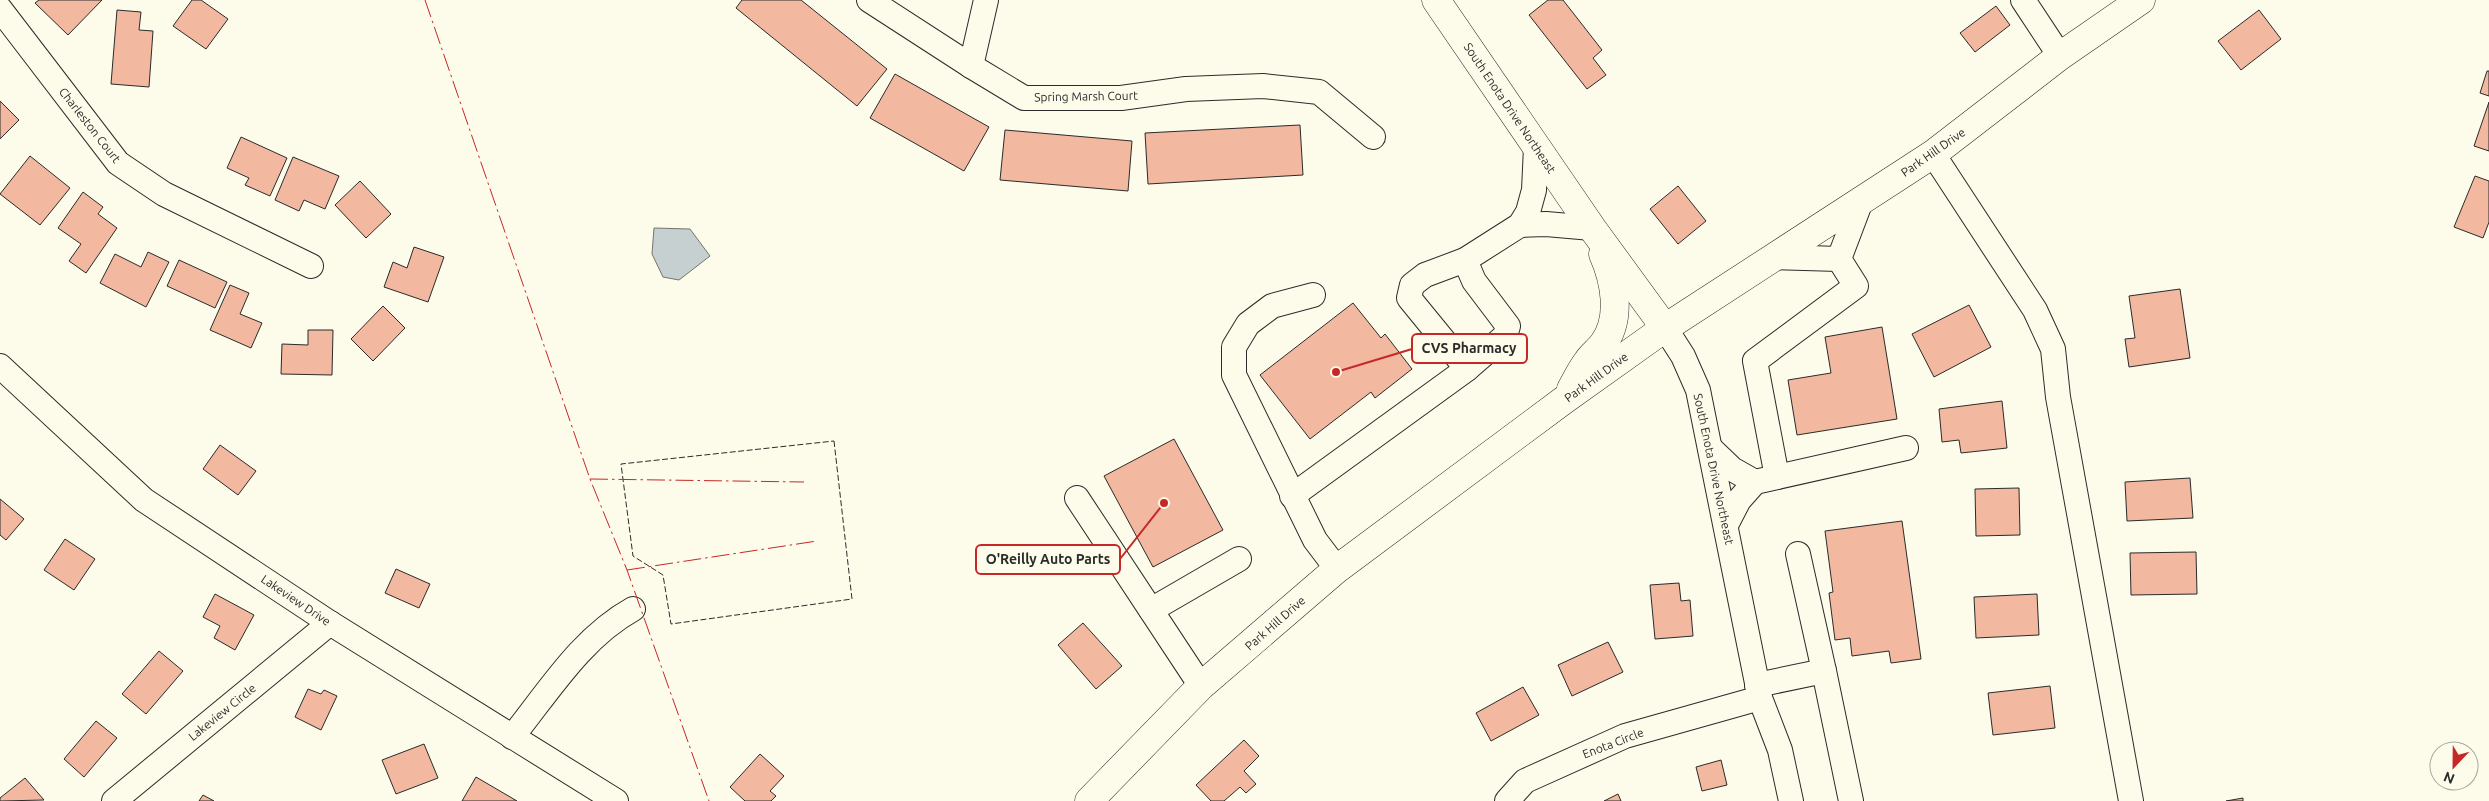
<svg xmlns="http://www.w3.org/2000/svg" width="2489" height="801" font-family="Ubuntu,sans-serif">
<style>
.water{fill:#c7d0d0;stroke:#74746e}
.building{fill:#f2b8a0;stroke:#2b2b2b}
.lines{fill:none;stroke-linecap:round;stroke-linejoin:round}
.minor-casing{stroke:#2b2b2b;stroke-width:26}
.major-casing{stroke:#2b2b2b;stroke-width:29}
.minor{stroke:#fdfbea;stroke-width:24}
.major{stroke:#fdfbea;stroke-width:28}
.fence{stroke:#2b2b2b;stroke-width:1;stroke-dasharray:6 2.5;stroke-linecap:butt}
.power{stroke:#c62828;stroke-width:1;stroke-dasharray:18 4 2.5 4;stroke-linecap:butt}
.labels{text-anchor:middle;dominant-baseline:central;stroke-width:4;stroke-linejoin:round;paint-order:stroke}
.street-label{font-size:12px;fill:#2b2b2b;stroke:#fdfbea}
.leader{fill:none;stroke:#c62828;stroke-width:2}
.callout-dot{fill:#c62828;stroke:#fdfbea;stroke-width:2}
.callout{fill:#fdfbea;stroke:#c62828;stroke-width:2}
.callout-label{font-size:14px;text-anchor:middle;font-weight:bold;fill:#2b2b2b}
</style>
<rect width="100%" height="100%" fill="#fdfbea"/>
<polygon class="water" points="654,228 690,229 710,256 679,280 663,277 652,254"/>
<g class="building">
<polygon points="39,0 102,0 68,35 35,3"/>
<polygon points="192,0 201,0 228,19 206,49 173,26"/>
<polygon points="742,0 801,0 887,69 857,106 736,8"/>
<polygon points="1548,0 1563,0 1602,50 1593,58 1606,75 1587,89 1529,15"/>
<polygon points="1996,6 2010,25 1975,52 1960,33"/>
<polygon points="117,10 141,12 139,30 153,31 149,87 111,84"/>
<polygon points="2259,10 2281,39 2241,70 2218,41"/>
<polygon points="2487,71 2489,71 2489,96 2480,93"/>
<polygon points="895,74 989,127 964,171 870,118"/>
<polygon points="0,101 19,120 0,139"/>
<polygon points="2489,102 2489,151 2474,146"/>
<polygon points="1300,125 1303,175 1148,184 1145,133"/>
<polygon points="1005,130 1132,141 1128,191 1000,180"/>
<polygon points="241,137 287,158 270,196 245,185 249,178 227,168"/>
<polygon points="30,156 70,188 40,225 0,194"/>
<polygon points="293,157 339,176 325,209 304,200 299,211 275,200"/>
<polygon points="2475,176 2489,181 2489,222 2483,238 2454,227"/>
<polygon points="360,181 391,214 366,238 335,205"/>
<polygon points="1678,186 1706,221 1678,244 1650,209"/>
<polygon points="83,192 103,207 98,214 117,228 86,273 69,261 81,244 58,228"/>
<polygon points="414,247 444,257 428,302 384,287 393,262 407,268"/>
<polygon points="148,252 169,262 146,307 100,283 115,254 141,267"/>
<polygon points="179,260 227,282 215,308 167,286"/>
<polygon points="230,285 249,293 240,314 262,323 251,348 210,330"/>
<polygon points="2180,289 2190,358 2129,367 2125,339 2135,338 2129,296"/>
<polygon points="1353,303 1381,338 1385,334 1412,369 1375,398 1371,392 1310,439 1260,375"/>
<polygon points="1969,305 1991,347 1934,377 1912,334"/>
<polygon points="383,306 405,328 373,361 351,339"/>
<polygon points="1882,327 1897,419 1797,435 1788,380 1831,373 1825,337"/>
<polygon points="308,330 333,330 332,375 281,374 282,344 308,345"/>
<polygon points="2002,401 2007,448 1961,453 1959,440 1942,442 1939,409"/>
<polygon points="1174,439 1223,530 1153,567 1104,476"/>
<polygon points="220,445 256,471 238,495 203,469"/>
<polygon points="2190,478 2193,518 2127,521 2125,482"/>
<polygon points="2019,488 2020,535 1976,536 1975,489"/>
<polygon points="0,499 24,519 6,540 0,535"/>
<polygon points="1902,521 1921,659 1891,663 1889,651 1852,656 1850,638 1835,640 1829,593 1833,592 1825,531"/>
<polygon points="65,539 95,559 74,590 44,570"/>
<polygon points="2196,552 2197,594 2131,595 2130,553"/>
<polygon points="396,569 430,584 419,608 385,593"/>
<polygon points="1679,583 1681,601 1690,600 1693,636 1655,639 1650,585"/>
<polygon points="215,594 254,615 235,650 214,638 220,626 203,617"/>
<polygon points="2037,594 2039,635 1976,638 1974,597"/>
<polygon points="1083,623 1122,666 1096,689 1058,645"/>
<polygon points="1608,642 1623,672 1572,696 1558,665"/>
<polygon points="159,651 183,671 146,714 122,694"/>
<polygon points="2050,686 2055,728 1993,735 1988,693"/>
<polygon points="1523,687 1539,715 1491,741 1476,713"/>
<polygon points="308,689 321,694 324,690 337,696 321,730 295,717"/>
<polygon points="96,721 117,738 84,777 64,759"/>
<polygon points="1244,740 1259,756 1244,771 1256,784 1246,793 1240,787 1224,801 1211,801 1196,785"/>
<polygon points="424,744 438,778 396,794 382,760"/>
<polygon points="760,754 784,776 770,791 776,796 771,801 745,801 730,787"/>
<polygon points="1721,760 1727,785 1702,791 1696,767"/>
<polygon points="476,777 517,801 462,801"/>
<polygon points="25,778 44,800 0,801 0,798"/>
<polygon points="1618,794 1621,801 1604,801"/>
<polygon points="203,795 214,801 199,801"/>
<polygon points="2243,798 2243,801 2226,801"/>
</g>
<g class="lines">
<g class="minor-casing">
<g id="minor">
<polyline points="869,0 971,66 1024,98 1121,98 1186,89 1263,86 1319,92 1373,137"/>
<polyline points="2023,0 2060,56"/>
<polyline points="0,9 118,163 164,194 311,266"/>
<polyline points="971,66 986,0"/>
<polyline points="1933,154 2035,310 2053,349 2058,397 2131,801"/>
<polyline points="1520,225 1546,224 1592,228"/>
<polyline points="1774,257 1839,259"/>
<polyline points="1313,295 1272,306 1248,324 1234,347 1234,375 1315,540 1337,569"/>
<polyline points="1665,328 1683,356 1698,390 1760,698 1780,750 1791,801"/>
<polyline points="0,366 144,500 330,623 616,801"/>
<polyline points="1467,369 1409,298 1412,285 1425,275 1465,260 1520,225 1528,212 1534,190 1536,147"/>
<polyline points="1710,448 1732,469 1755,482"/>
<polyline points="1777,477 1755,361 1856,286 1839,259 1861,201"/>
<polyline points="1292,496 1467,369 1505,336 1508,326 1474,281 1465,260"/>
<polyline points="1077,498 1201,686"/>
<polyline points="1726,525 1739,500 1755,482 1906,448"/>
<polyline points="1798,554 1824,671"/>
<polyline points="1151,610 1239,559"/>
<polyline points="1757,685 1824,671 1851,801"/>
<path d="M512 737C549 691 581 638 633 609"/>
<polyline points="114,801 330,623"/>
<polyline points="1507,801 1525,781 1625,736 1760,698"/>
</g>
</g>
<g class="major-casing">
<g id="major">
<polyline points="1436,0 1592,228 1665,328"/>
<path d="M1571 389C1576 380 1581 370 1587 362 1591 355 1598 351 1603 344 1622 319 1615 281 1603 254"/>
<polyline points="1089,801 1201,686 1337,569 1564,400 1665,328 1933,154 2060,56 2141,0"/>
</g>
</g>
<use href="#minor" class="minor"/>
<use href="#major" class="major"/>
<polygon class="fence" points="834,441 852,599 671,624 663,575 633,556 621,464"/>
<g class="power">
<polyline points="425,0 590,479 627,570 709,801"/>
<polyline points="590,479 804,482"/>
<polyline points="627,570 817,541"/>
</g>
</g>
<g class="labels">
<g class="street-label">
<text transform="translate(1086 96) rotate(-1)">Spring Marsh Court</text>
<text transform="translate(1510 108) rotate(56)">South Enota Drive Northeast</text>
<text transform="translate(90 125) rotate(52)">Charleston Court</text>
<text transform="translate(1933 152) rotate(-35)">Park Hill Drive</text>
<text transform="translate(1596 377) rotate(-36)">Park Hill Drive</text>
<text transform="translate(1714 469) rotate(78)">South Enota Drive Northeast</text>
<text transform="translate(296 600) rotate(34)">Lakeview Drive</text>
<text transform="translate(1275 623) rotate(-41)">Park Hill Drive</text>
<text transform="translate(222 712) rotate(-39)">Lakeview Circle</text>
<text transform="translate(1613 743) rotate(-21)">Enota Circle</text>
</g>
</g>
<path class="leader" d="M1336 372L1412 349M1164 503L1120 559"/>
<g class="callout-dot">
<circle cx="1336" cy="372" r="5"/>
<circle cx="1164" cy="503" r="5"/>
</g>
<g class="callout">
<rect x="1412" y="334" width="115" height="29" rx="5"/>
<rect x="976" y="545" width="144" height="29" rx="5"/>
</g>
<g class="callout-label">
<text x="1469" y="353">CVS Pharmacy</text>
<text x="1048" y="564">O'Reilly Auto Parts</text>
</g>
<g transform="translate(2454 766) rotate(202)"><circle r="24" fill="#fdfbea" stroke="#a9a89e"/>
<path d="M0-4L9 19L0 12L-9 19Z" fill="#c62828"/>
<text y="-8" font-size="14" font-weight="bold" text-anchor="middle" fill="#2b2b2b">N</text>
</g>
</svg>
